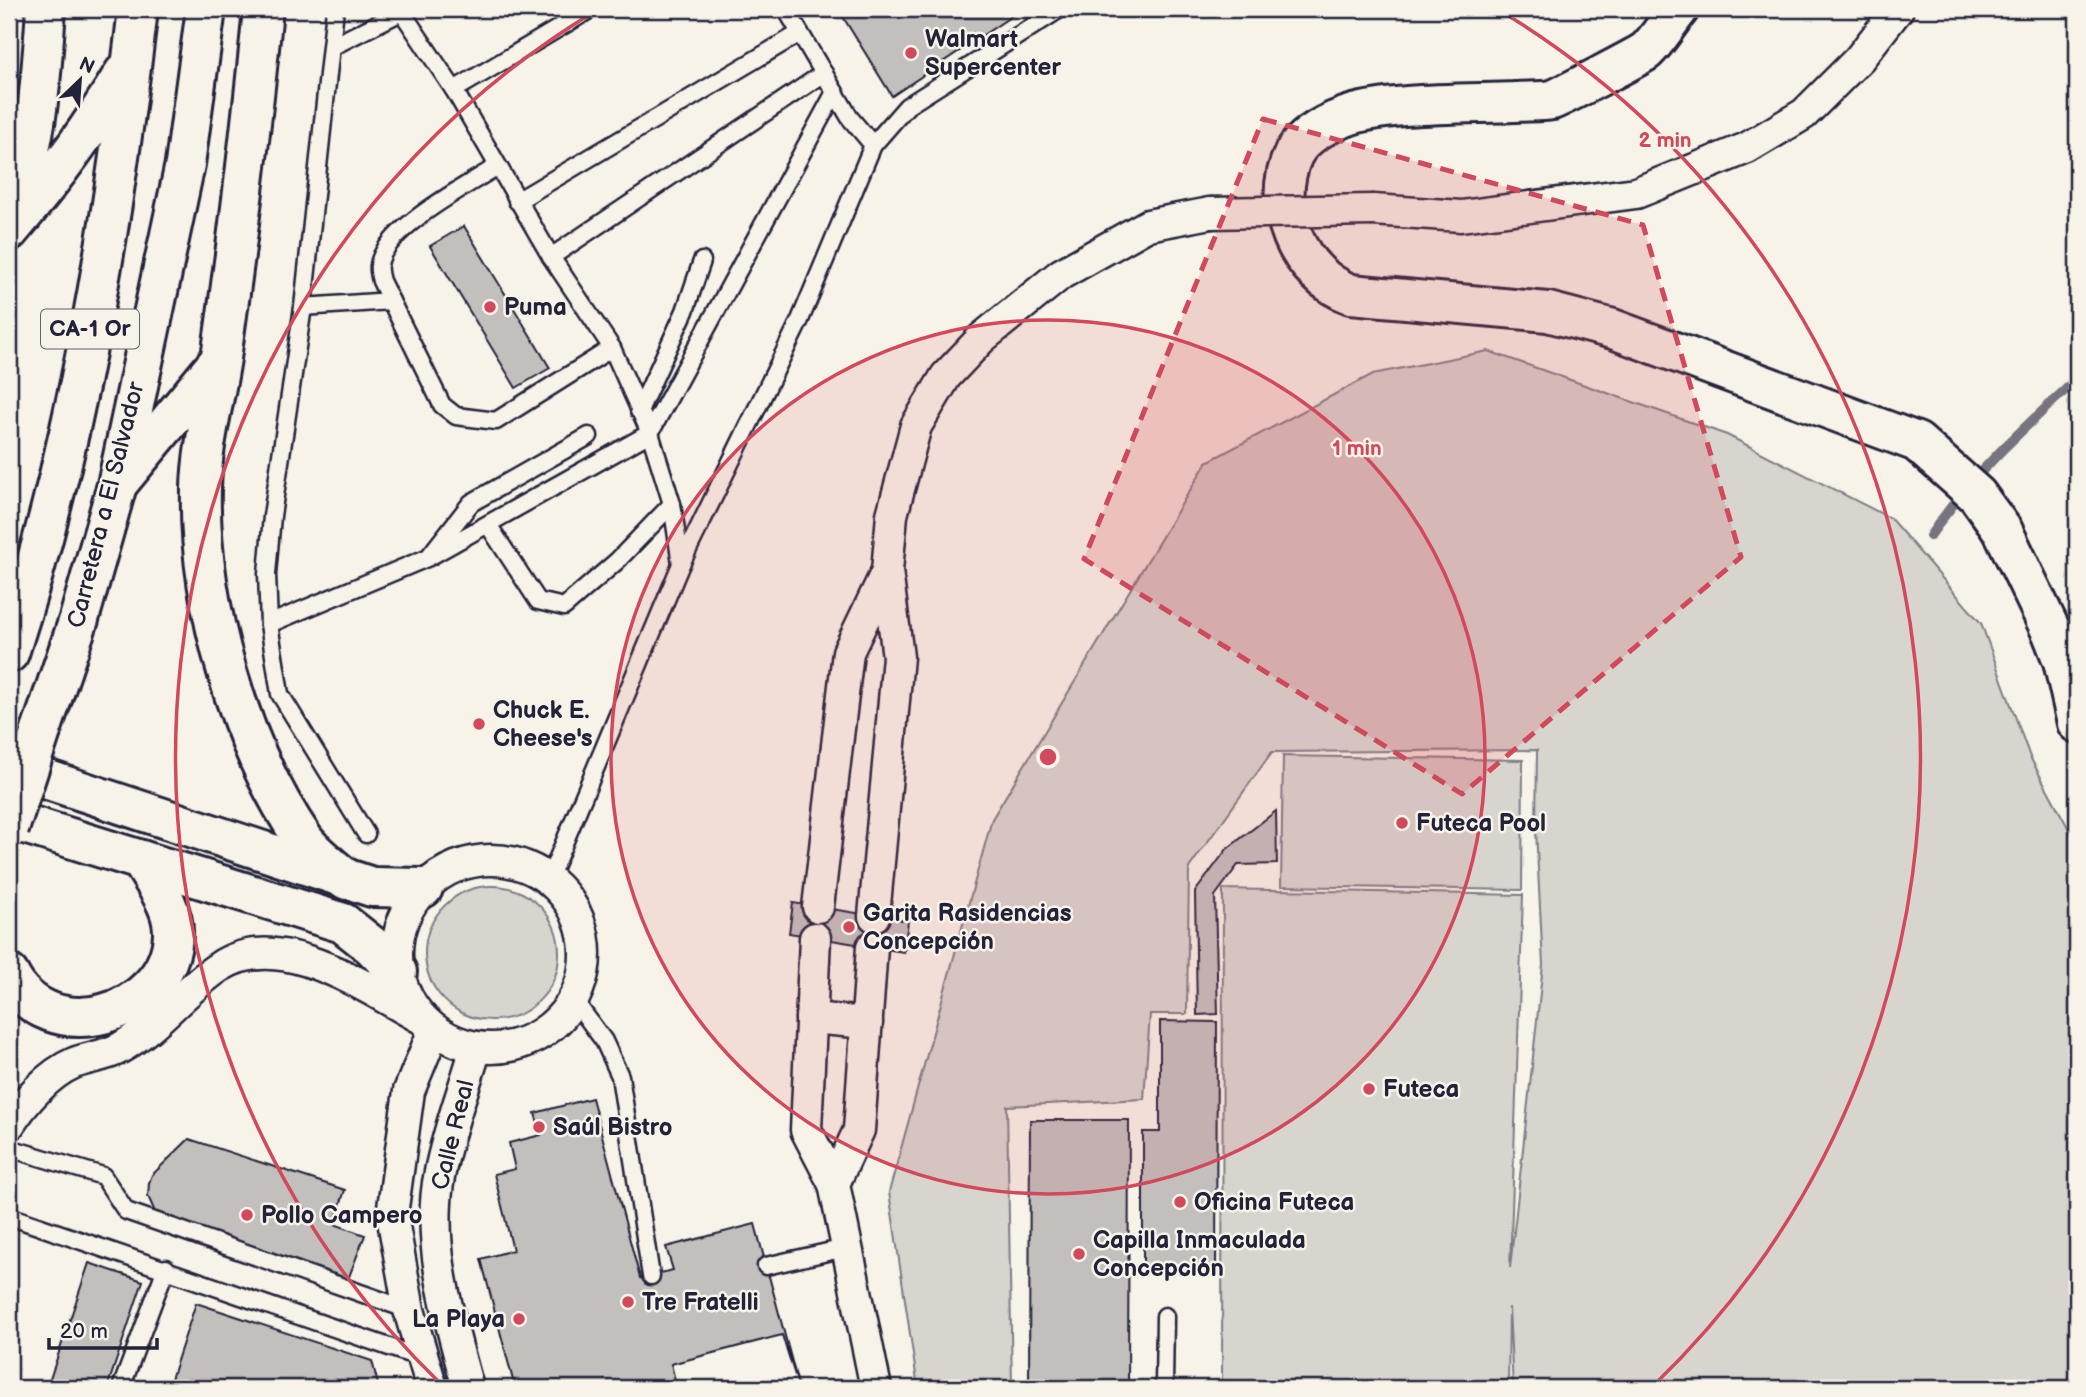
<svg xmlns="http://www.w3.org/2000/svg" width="2086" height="1397" font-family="'Balsamiq Sans',sans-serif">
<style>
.green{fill:#d8d5cf;stroke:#7d7c85;stroke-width:2}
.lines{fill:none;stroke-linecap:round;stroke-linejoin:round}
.stream{stroke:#76747f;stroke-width:10}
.building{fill:#c2bfbd;stroke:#22223b;stroke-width:2}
.lane-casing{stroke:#22223b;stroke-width:21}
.street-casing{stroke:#22223b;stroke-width:35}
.secondary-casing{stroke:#22223b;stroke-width:44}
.highway-casing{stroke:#22223b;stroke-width:44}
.lane{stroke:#f7f3e8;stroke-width:16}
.street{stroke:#f7f3e8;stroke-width:30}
.secondary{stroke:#f7f3e8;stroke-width:38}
.highway{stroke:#f7f3e8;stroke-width:38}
.street-bridge-casing{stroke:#22223b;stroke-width:35;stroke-linecap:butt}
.highway-bridge-casing{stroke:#22223b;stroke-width:44;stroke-linecap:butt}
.street-bridge{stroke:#f7f3e8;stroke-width:30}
.highway-bridge{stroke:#f7f3e8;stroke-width:38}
.marked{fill:#d1495b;fill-opacity:0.2;stroke:#d1495b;stroke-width:5;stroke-dasharray:14 9;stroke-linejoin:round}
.ring{fill:none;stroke:#d1495b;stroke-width:3.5}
.poi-dot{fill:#d1495b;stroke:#f7f3e8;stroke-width:2.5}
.labels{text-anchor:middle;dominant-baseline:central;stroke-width:5;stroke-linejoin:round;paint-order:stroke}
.shield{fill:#f7f3e8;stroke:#62616f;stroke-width:2}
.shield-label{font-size:23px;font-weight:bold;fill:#22223b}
.poi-label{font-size:24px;font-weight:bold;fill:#22223b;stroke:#f7f3e8;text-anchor:start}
.street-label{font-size:24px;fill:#22223b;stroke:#f7f3e8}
.centre{fill:#d1495b;stroke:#f7f3e8;stroke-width:3.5}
.ring-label{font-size:21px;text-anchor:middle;font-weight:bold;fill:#d1495b;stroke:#f7f3e8;stroke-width:5;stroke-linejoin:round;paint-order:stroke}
</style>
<rect width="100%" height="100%" fill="#f7f3e8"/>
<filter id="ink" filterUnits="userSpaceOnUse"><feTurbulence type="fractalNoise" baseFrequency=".0143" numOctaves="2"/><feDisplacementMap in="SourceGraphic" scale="14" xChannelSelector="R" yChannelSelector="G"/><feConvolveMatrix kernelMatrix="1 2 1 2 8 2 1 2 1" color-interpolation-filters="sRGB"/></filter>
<g filter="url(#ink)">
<g class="green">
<polygon points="1488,351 1727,435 1890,518 1981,623 2030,757 2077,844 2077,1120 2072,1129 2077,1147 2077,1388 1513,1388 1509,1307 1508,1388 1222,1388 1223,889 1523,895 1510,1268 1543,965 1536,830 1537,750 1272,752 1189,868 1187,1014 1150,1014 1144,1099 1007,1106 1012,1388 918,1388 889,1192 992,819 1207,462 1373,374"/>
<polygon points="1283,756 1523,760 1522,890 1281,886"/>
<circle cx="492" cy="953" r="67"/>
</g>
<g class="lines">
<path class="stream" d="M1930 536C1971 475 2024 428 2077 379"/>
</g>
<g class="building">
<polygon points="838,9 1022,9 892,96"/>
<polygon points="464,226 550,368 516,388 430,246"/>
<polygon points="1276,811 1277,864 1238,865 1215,896 1218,1014 1197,1015 1195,892 1227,849"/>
<polygon points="793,903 908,921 904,952 789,933"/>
<polygon points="1160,1021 1217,1022 1216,1272 1143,1271 1143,1132 1160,1132"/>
<polygon points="592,1098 640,1278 673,1270 666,1247 755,1224 799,1388 782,1335 671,1364 677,1388 515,1388 481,1259 513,1250 494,1174 515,1169 509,1143 541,1135 535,1113"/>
<polygon points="1030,1120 1129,1120 1128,1388 1029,1388"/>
<polygon points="189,1139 345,1190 334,1224 365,1235 347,1282 162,1220 154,1210 148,1196 149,1183 152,1175"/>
<polygon points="89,1263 143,1281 107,1388 47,1388"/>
<polygon points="196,1303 372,1361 379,1388 168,1388"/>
</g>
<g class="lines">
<g class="lane-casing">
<g id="lane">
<polyline points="335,9 303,307 272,516 267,574 269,624 280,694 366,834"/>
<polyline points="400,9 454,90 551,257 612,348 650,433 672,504 681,564"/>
<polyline points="786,9 850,118 873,145"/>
<polyline points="333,46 407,9"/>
<polyline points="454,90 591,9"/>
<path d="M496 167C466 186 384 229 379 265 378 270 380 277 381 281L442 405 456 416 496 421 612 348"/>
<polyline points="517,201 800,33"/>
<polyline points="551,257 824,73"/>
<polyline points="303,307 391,301"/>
<polyline points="639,411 685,311 702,261"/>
<polyline points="489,526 538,601 564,607 617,561 672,504"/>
<polyline points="431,554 471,503 589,436"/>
<polyline points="269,624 429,557 650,433 835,92"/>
<polyline points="549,879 681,564 800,320 873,145 907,106 1060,9"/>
<polyline points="574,1000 604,1041 620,1076 651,1276"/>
<polyline points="9,1148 103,1176 126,1211 409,1310"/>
<polyline points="9,1216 424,1359"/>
<polyline points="766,1266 845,1248"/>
<polyline points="121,1388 166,1268"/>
<polyline points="1164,1388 1165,1316"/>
</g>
</g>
<g class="street-casing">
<g id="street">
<polyline points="1373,210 1461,216 1636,193 1747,148 1804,114 1859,59 1898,9"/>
<circle cx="491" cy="954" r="94"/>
<polyline points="818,907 848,652 887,571"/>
<polyline points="874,916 898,657 887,571 892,515 916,426 946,376 982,338 1061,274 1148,225 1210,213"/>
<polyline points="815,938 806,1130 834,1184 876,1388"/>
<polyline points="811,1018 867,1023"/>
<path d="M9 1125C24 1102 48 1074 74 1063 89 1057 107 1056 120 1048 157 1027 184 990 219 967 280 926 367 989 421 1018"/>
<polyline points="834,1184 859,1130 872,947"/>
<polyline points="432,1388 409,1310 392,1215 409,1091 434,1030"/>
<path d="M468 1388C450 1320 425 1243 440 1172 448 1130 464 1089 476 1048"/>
</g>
</g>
<g class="secondary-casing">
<path id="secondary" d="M1679 9C1668 22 1658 40 1646 51 1639 56 1559 98 1552 100 1540 102 1526 101 1514 102 1470 104 1384 102 1345 117 1326 124 1304 135 1294 153 1268 206 1298 275 1351 294L1548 312 1613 329 1917 442 1977 495 2003 531 2052 633 2063 661 2077 723"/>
</g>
<g class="highway-casing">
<g id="highway">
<path d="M263 9C252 123 238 237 222 351 216 396 202 443 201 488 198 602 239 746 304 840 315 855 333 867 347 880"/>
<path d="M9 214C38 150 41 78 46 9"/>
<path d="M9 231C52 181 90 130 124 73"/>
<polyline points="120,481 220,360"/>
<path d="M9 653C77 444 113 226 138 9"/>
<polyline points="41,731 79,619 117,485 185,164 206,9"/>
<polyline points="9,767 372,887 423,888"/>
<polyline points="9,819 343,923 372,946 397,972"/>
<path d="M9 974C47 1051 170 1016 173 934 174 907 154 883 141 860"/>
</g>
</g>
<use href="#lane" class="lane"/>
<use href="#street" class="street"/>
<use href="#secondary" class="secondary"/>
<use href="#highway" class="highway"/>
<g class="street-bridge-casing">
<polyline id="street-bridge" points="1210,213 1373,210"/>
</g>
<g class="highway-bridge-casing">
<polyline id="highway-bridge" points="9,829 41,731"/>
</g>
<use href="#street-bridge" class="street-bridge"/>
<use href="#highway-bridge" class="highway-bridge"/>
</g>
</g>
<path class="marked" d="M1263 119 1643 225 1741 557 1462 794 1084 559Z"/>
<circle cx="1048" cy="757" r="437" fill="#d1495b" fill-opacity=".12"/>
<g class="ring">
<circle cx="1048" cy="757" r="437"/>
<path d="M442 1385A873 873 0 0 1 592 13M1504 13A873 873 0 0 1 1654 1385"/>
</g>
<g class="poi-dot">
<circle cx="911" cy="53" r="7"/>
<circle cx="490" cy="307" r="7"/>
<circle cx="479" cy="724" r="7"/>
<circle cx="1402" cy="823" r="7"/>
<circle cx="849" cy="927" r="7"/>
<circle cx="1369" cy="1089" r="7"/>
<circle cx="539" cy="1127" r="7"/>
<circle cx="1180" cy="1202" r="7"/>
<circle cx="247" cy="1215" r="7"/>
<circle cx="1079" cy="1254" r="7"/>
<circle cx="628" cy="1302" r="7"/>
<circle cx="519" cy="1319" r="7"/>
</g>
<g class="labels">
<rect class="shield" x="41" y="309.5" width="98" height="39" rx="5"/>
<g class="shield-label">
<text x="90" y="329">CA-1 Or</text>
</g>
<g class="poi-label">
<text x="925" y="39">Walmart<tspan x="925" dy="28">Supercenter</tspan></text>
<text x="504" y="307">Puma</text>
<text x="493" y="710">Chuck E.<tspan x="493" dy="28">Cheese's</tspan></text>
<text x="1416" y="823">Futeca Pool</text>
<text x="863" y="913">Garita Rasidencias<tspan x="863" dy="28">Concepción</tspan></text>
<text x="1383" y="1089">Futeca</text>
<text x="553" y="1127">Saúl Bistro</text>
<text x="1194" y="1202">Oficina Futeca</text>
<text x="261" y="1215">Pollo Campero</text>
<text x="1093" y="1240">Capilla Inmaculada<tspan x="1093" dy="28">Concepción</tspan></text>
<text x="642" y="1302">Tre Fratelli</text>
<text x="505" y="1319" text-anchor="end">La Playa</text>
</g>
<g class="street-label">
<text transform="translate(106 505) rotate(-76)">Carretera a El Salvador</text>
<text transform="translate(453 1135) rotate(-76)">Calle Real</text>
</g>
</g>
<circle cx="1048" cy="757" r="10" class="centre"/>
<g class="ring-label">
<text x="1665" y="147">2 min</text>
<text x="1357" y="455">1 min</text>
</g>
<rect width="2086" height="1397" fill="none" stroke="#f7f3e8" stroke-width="35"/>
<rect x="18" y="18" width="2051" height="1362" fill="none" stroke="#22223b" stroke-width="2.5" filter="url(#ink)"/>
<g transform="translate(80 80) rotate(25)" stroke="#f7f3e8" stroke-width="5" paint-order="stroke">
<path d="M0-5L12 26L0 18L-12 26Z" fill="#22223b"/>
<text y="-10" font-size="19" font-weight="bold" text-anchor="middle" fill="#22223b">N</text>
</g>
<path d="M49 1338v10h108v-10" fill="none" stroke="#22223b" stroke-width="3.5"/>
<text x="60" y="1338" font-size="21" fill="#22223b" stroke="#f7f3e8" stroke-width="5" paint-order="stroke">20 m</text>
</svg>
